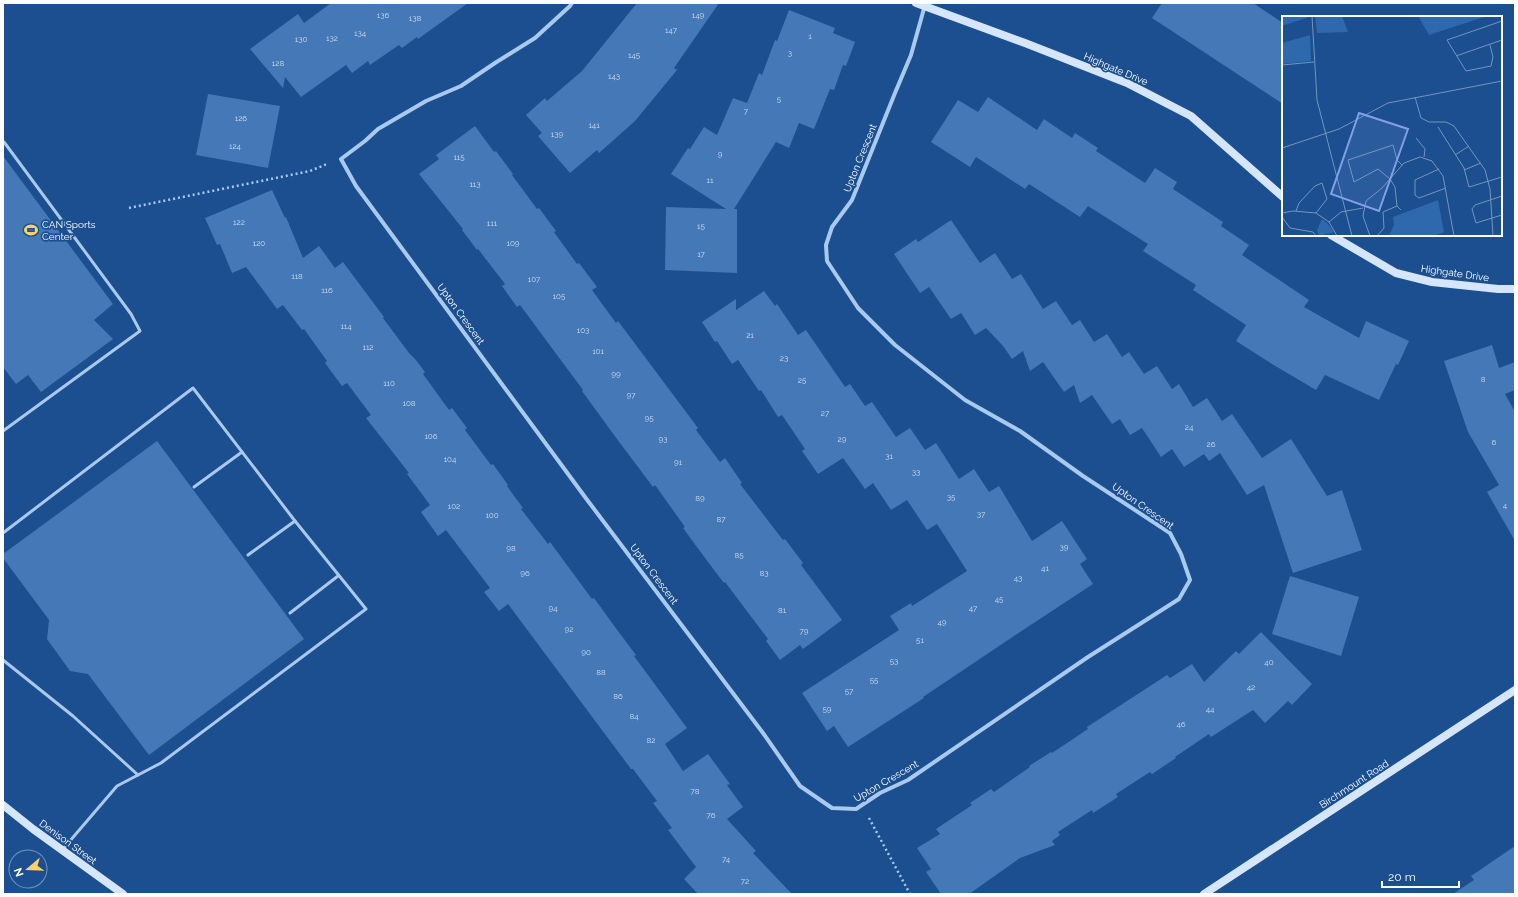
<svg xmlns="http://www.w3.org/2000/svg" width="1518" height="897" font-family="Raleway,sans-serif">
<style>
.building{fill:#4478b7}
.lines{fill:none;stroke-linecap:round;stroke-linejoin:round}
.path{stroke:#a9c9ee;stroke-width:2.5;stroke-dasharray:2 3;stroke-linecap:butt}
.lane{stroke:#a9c9ee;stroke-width:3}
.street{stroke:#a9c9ee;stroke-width:4}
.secondary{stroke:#d6e6fa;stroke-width:8}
.labels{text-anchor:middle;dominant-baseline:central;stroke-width:3.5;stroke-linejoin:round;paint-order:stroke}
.number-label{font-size:8px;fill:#d0dded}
.street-label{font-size:10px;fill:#fff;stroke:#1b4f8f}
.poi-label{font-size:10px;fill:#fff;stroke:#1b4f8f;text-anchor:start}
.inset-road{fill:none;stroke:#7695bc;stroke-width:1}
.view{fill:#839eea;fill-opacity:0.15;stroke:#839eea;stroke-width:2}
.inset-edge{fill:none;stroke:#fff;stroke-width:2}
</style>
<rect width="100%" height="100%" fill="#1b4f8f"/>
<g class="building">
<polygon points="331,3 468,3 418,39 417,37 402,48 399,45 370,65 368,61 352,73 346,65 301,97 285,77 283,88 250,49 298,14 304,23"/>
<polygon points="637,3 719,3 674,68 677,70 635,121 599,153 597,150 570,173 538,136 542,133 526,115 545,98 547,101 582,71"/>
<polygon points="1162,3 1253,3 1283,23 1283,104 1152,18"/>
<polygon points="789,10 835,28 833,33 855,42 846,66 843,65 834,90 830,89 814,129 799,123 789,148 776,142 734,209 737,209 737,273 665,270 666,207 726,209 671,174 688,148 690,149 704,127 717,135 733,98 747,103 759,73 762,75 775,40 777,41"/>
<polygon points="208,94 280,106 268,168 196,155"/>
<polygon points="988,97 1037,130 1044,119 1072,138 1075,133 1098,148 1096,151 1145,183 1155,168 1177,182 1173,189 1223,222 1221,226 1249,245 1242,255 1309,300 1304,307 1359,338 1366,321 1409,341 1398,365 1396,364 1379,400 1325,375 1316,390 1272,364 1236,341 1246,325 1193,290 1196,285 1143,251 1148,244 1088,206 1080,217 1029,184 1025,189 976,157 970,167 931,142 958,100 978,112"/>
<polygon points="475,126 494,152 496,151 513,174 512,175 537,209 539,208 556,231 554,232 577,264 579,263 597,287 592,290 616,323 618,321 698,428 696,430 720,462 725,458 742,483 740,484 783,540 785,539 803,563 801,565 842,620 803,649 800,645 780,660 766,641 768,639 725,582 724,583 708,562 683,528 685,527 655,485 653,487 614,435 582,391 583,390 520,305 517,307 502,286 505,284 478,249 477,250 462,230 463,229 419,174 439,159 436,155"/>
<polygon points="3,156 113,304 94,320 113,339 41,392 28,375 16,384 3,367"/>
<polygon points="272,190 285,218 286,217 303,258 319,246 335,268 343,262 384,317 383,318 409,353 416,360 425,372 423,374 449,410 452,408 467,428 465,430 491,465 493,464 508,485 507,486 523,508 521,509 548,544 550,542 592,599 594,598 615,627 636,655 634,656 687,728 665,744 683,771 708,754 730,784 727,785 743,807 727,819 756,851 753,853 792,894 698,894 684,879 696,867 668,830 672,828 653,803 657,801 633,769 631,769 508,604 499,611 484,592 490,588 446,530 438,536 421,512 430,505 407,474 409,473 366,418 371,415 347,383 342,386 325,363 327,361 304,329 302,330 283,305 277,309 246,267 232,273 220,244 217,245 205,218"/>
<polygon points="951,220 980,263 995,253 1012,279 1021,274 1043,309 1056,301 1072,325 1080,320 1094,342 1107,334 1122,357 1129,352 1144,374 1157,366 1172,389 1179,384 1193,407 1207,398 1222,421 1232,414 1262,458 1291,439 1327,496 1342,490 1362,550 1293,573 1264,485 1247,495 1220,453 1209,461 1204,454 1184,467 1172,449 1161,457 1142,428 1130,435 1120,419 1112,424 1092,395 1080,403 1074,385 1064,392 1043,362 1030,371 1023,351 1012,359 1003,346 986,328 975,335 961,313 951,319 929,287 920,293 894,254 916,239 918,242"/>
<polygon points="764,291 775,306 777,304 798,335 806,330 845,387 850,384 865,406 872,402 896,437 910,428 925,450 936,443 959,479 974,469 989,492 999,486 1032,541 1062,521 1087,559 1080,564 1093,584 1017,634 923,697 924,698 848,747 834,726 827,731 802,693 899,630 890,616 911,603 912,606 967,571 937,524 927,530 907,500 891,510 873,483 865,489 843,458 818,474 802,451 805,449 782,415 778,417 761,390 759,391 738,360 732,364 717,341 715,342 702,322 736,299 736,310"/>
<polygon points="1492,345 1499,368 1515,362 1515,390 1505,394 1515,412 1515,541 1487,492 1499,485 1468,432 1444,361"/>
<polygon points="157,441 304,639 149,755 88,674 70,671 47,639 49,620 3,558 3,554"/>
<polygon points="1290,576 1359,597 1341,656 1272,634"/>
<polygon points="1261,632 1312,684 1292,705 1288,701 1265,723 1253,710 1211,737 1209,734 1175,757 1176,758 1152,774 1150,772 1116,794 1118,797 1093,813 1092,810 1058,832 1060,835 1052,841 1055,845 1020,858 969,894 941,894 926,872 931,869 917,848 940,834 936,829 972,805 970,803 991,789 994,792 1030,767 1029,766 1051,752 1052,753 1088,729 1087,727 1167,675 1170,678 1192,664 1204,682 1236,651 1239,654"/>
<polygon points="1515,846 1515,894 1453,894 1474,880 1471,876"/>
</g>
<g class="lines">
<g class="path">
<polyline points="129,208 310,171 327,164"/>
<polyline points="869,818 910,894"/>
</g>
<g class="lane">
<polyline points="3,431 140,331 131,314 4,142"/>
<polyline points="194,487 242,452"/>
<polyline points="3,533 193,388 295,521 366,609 161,763 138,775"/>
<polyline points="248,555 295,521"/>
<polyline points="290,613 338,576"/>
<polyline points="3,660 73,716 138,775 117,786 63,849"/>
</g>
<polyline class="street" points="572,3 570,6 535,38 495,63 461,86 426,101 378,129 365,141 341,159 356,186 585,497 763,733 800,786 832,808 856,809 880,793 908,780 1088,657 1179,599 1190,580 1181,554 1170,533 1083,476 1020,431 965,400 895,345 858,308 827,261 826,245 832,227 852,200 895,93 911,55 925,5"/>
<g class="secondary">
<polyline points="916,3 1025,43 1127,83 1191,116 1283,197"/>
<polyline points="1331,235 1396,273 1432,282 1498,289 1515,289"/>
<polyline points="3,805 33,829 123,894"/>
<polyline points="1204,894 1515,690"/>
</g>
</g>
<defs>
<g id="stadium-bare" transform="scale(1.08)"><path d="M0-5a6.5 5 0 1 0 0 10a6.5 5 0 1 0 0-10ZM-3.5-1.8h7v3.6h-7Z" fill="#ffd166" stroke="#1b4f8f" stroke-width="2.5" paint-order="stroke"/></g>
</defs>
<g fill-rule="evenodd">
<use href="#stadium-bare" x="31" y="230"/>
</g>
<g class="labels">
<g class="number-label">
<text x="383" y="15">136</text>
<text x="698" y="15">149</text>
<text x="415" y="18">138</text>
<text x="671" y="30">147</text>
<text x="360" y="33">134</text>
<text x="810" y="36">1</text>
<text x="332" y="38">132</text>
<text x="301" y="39">130</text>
<text x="790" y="53">3</text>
<text x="634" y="55">145</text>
<text x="278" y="63">128</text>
<text x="614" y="76">143</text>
<text x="779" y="99">5</text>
<text x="746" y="111">7</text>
<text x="241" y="118">126</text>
<text x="594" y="125">141</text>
<text x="557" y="134">139</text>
<text x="235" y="146">124</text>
<text x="720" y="154">9</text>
<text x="459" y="157">115</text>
<text x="710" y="180">11</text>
<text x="475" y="184">113</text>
<text x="239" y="222">122</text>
<text x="492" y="223">111</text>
<text x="701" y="226">15</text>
<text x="259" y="243">120</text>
<text x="513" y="243">109</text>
<text x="701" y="254">17</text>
<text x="297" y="276">118</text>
<text x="534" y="279">107</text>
<text x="327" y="290">116</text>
<text x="559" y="296">105</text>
<text x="346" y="326">114</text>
<text x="583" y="330">103</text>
<text x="750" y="335">21</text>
<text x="368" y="347">112</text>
<text x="598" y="351">101</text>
<text x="784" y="358">23</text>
<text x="616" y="374">99</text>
<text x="1483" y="379">8</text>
<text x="802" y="380">25</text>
<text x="389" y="383">110</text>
<text x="631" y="395">97</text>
<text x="409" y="403">108</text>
<text x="825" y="413">27</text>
<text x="649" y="418">95</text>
<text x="1189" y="427">24</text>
<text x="431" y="436">106</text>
<text x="663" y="439">93</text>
<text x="842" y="439">29</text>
<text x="1494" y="442">6</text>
<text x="1211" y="444">26</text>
<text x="889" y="456">31</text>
<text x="450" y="459">104</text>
<text x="678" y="462">91</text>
<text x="916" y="472">33</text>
<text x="951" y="497">35</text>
<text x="700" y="498">89</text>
<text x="1505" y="505">4</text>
<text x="454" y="506">102</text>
<text x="981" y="514">37</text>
<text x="492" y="515">100</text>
<text x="721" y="519">87</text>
<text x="1064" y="547">39</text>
<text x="511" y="548">98</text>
<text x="739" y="555">85</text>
<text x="1045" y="568">41</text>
<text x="525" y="573">96</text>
<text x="764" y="573">83</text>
<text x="1018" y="578">43</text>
<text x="999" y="599">45</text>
<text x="553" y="608">94</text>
<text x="973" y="608">47</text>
<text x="782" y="610">81</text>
<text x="942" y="622">49</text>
<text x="569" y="629">92</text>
<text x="804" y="631">79</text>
<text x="920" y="640">51</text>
<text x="586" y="652">90</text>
<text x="894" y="661">53</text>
<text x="1269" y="662">40</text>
<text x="601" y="672">88</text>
<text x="874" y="680">55</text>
<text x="1251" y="687">42</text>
<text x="849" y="691">57</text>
<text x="618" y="696">86</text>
<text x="827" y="709">59</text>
<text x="1210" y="709">44</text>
<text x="634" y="716">84</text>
<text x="1181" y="724">46</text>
<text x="651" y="740">82</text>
<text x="695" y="791">78</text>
<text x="711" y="815">76</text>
<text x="726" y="859">74</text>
<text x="745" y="881">72</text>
</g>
<g class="street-label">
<text transform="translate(1116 69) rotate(23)">Highgate Drive</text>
<text transform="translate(860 158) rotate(-68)">Upton Crescent</text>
<text transform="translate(1455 273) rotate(8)">Highgate Drive</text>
<text transform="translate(461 314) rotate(54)">Upton Crescent</text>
<text transform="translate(1143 506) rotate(35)">Upton Crescent</text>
<text transform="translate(654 574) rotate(53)">Upton Crescent</text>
<text transform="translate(886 781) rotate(-30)">Upton Crescent</text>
<text transform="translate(1354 784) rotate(-33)">Birchmount Road</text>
<text transform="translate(68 842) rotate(36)">Denison Street</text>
</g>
<g class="poi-label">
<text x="42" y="224">CAN Sports<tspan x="42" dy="12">Center</tspan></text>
</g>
</g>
<g transform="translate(1282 16)">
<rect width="220" height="220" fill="#1b4f8f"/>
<path d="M0 0H27V1L0 10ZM33 0H60L66 16 35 17ZM136 0H205L147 19ZM28 19 29 45 0 48V27ZM156 184 162 216 152 220H107L112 209 111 201ZM40 203 45 207 52 216 37 220 35 214Z" fill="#2e69ad"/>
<path class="inset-road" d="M30 0 35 84 70 220M208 29 211 41 209 50 184 55 165 24 220 5M174 40 220 24M0 49 32 46M133 81 139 102 147 106H164L172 110 203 154 208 173 211 220M156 111 182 152 187 171 220 161M134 122 143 133 142 141M0 132 57 113 106 87 220 65M173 139 187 130M157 153 133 164V179L137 182 164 172M182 154 199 147M220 180 193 189 190 193 194 207 220 199M119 194 115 190 113 171 108 163 96 153 72 166 66 144 111 129 115 144 120 149M14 195 17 187 33 170 40 167 45 183 34 197M0 197 11 195 34 197 47 206 55 220M0 201 8 212 31 216 34 220M47 206 59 196 81 192M88 220 81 200 84 185 100 172 122 147 138 141 150 145 161 160 172 220M95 220 102 212 101 196 115 190"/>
<path class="view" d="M77 97 126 113 97 195 49 178Z"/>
<rect width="220" height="220" class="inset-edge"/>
</g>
<rect width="1518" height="897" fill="none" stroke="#ffffff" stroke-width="8"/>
<g transform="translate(28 869) rotate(251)"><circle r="19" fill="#1b4f8f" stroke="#7695bc"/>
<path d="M0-3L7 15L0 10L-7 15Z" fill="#ffd166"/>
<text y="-6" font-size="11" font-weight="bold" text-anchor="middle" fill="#ffffff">N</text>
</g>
<path d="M1382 881v6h77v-6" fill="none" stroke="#ffffff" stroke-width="2"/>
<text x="1388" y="881" font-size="12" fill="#ffffff" stroke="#1b4f8f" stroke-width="3" paint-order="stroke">20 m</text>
</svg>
